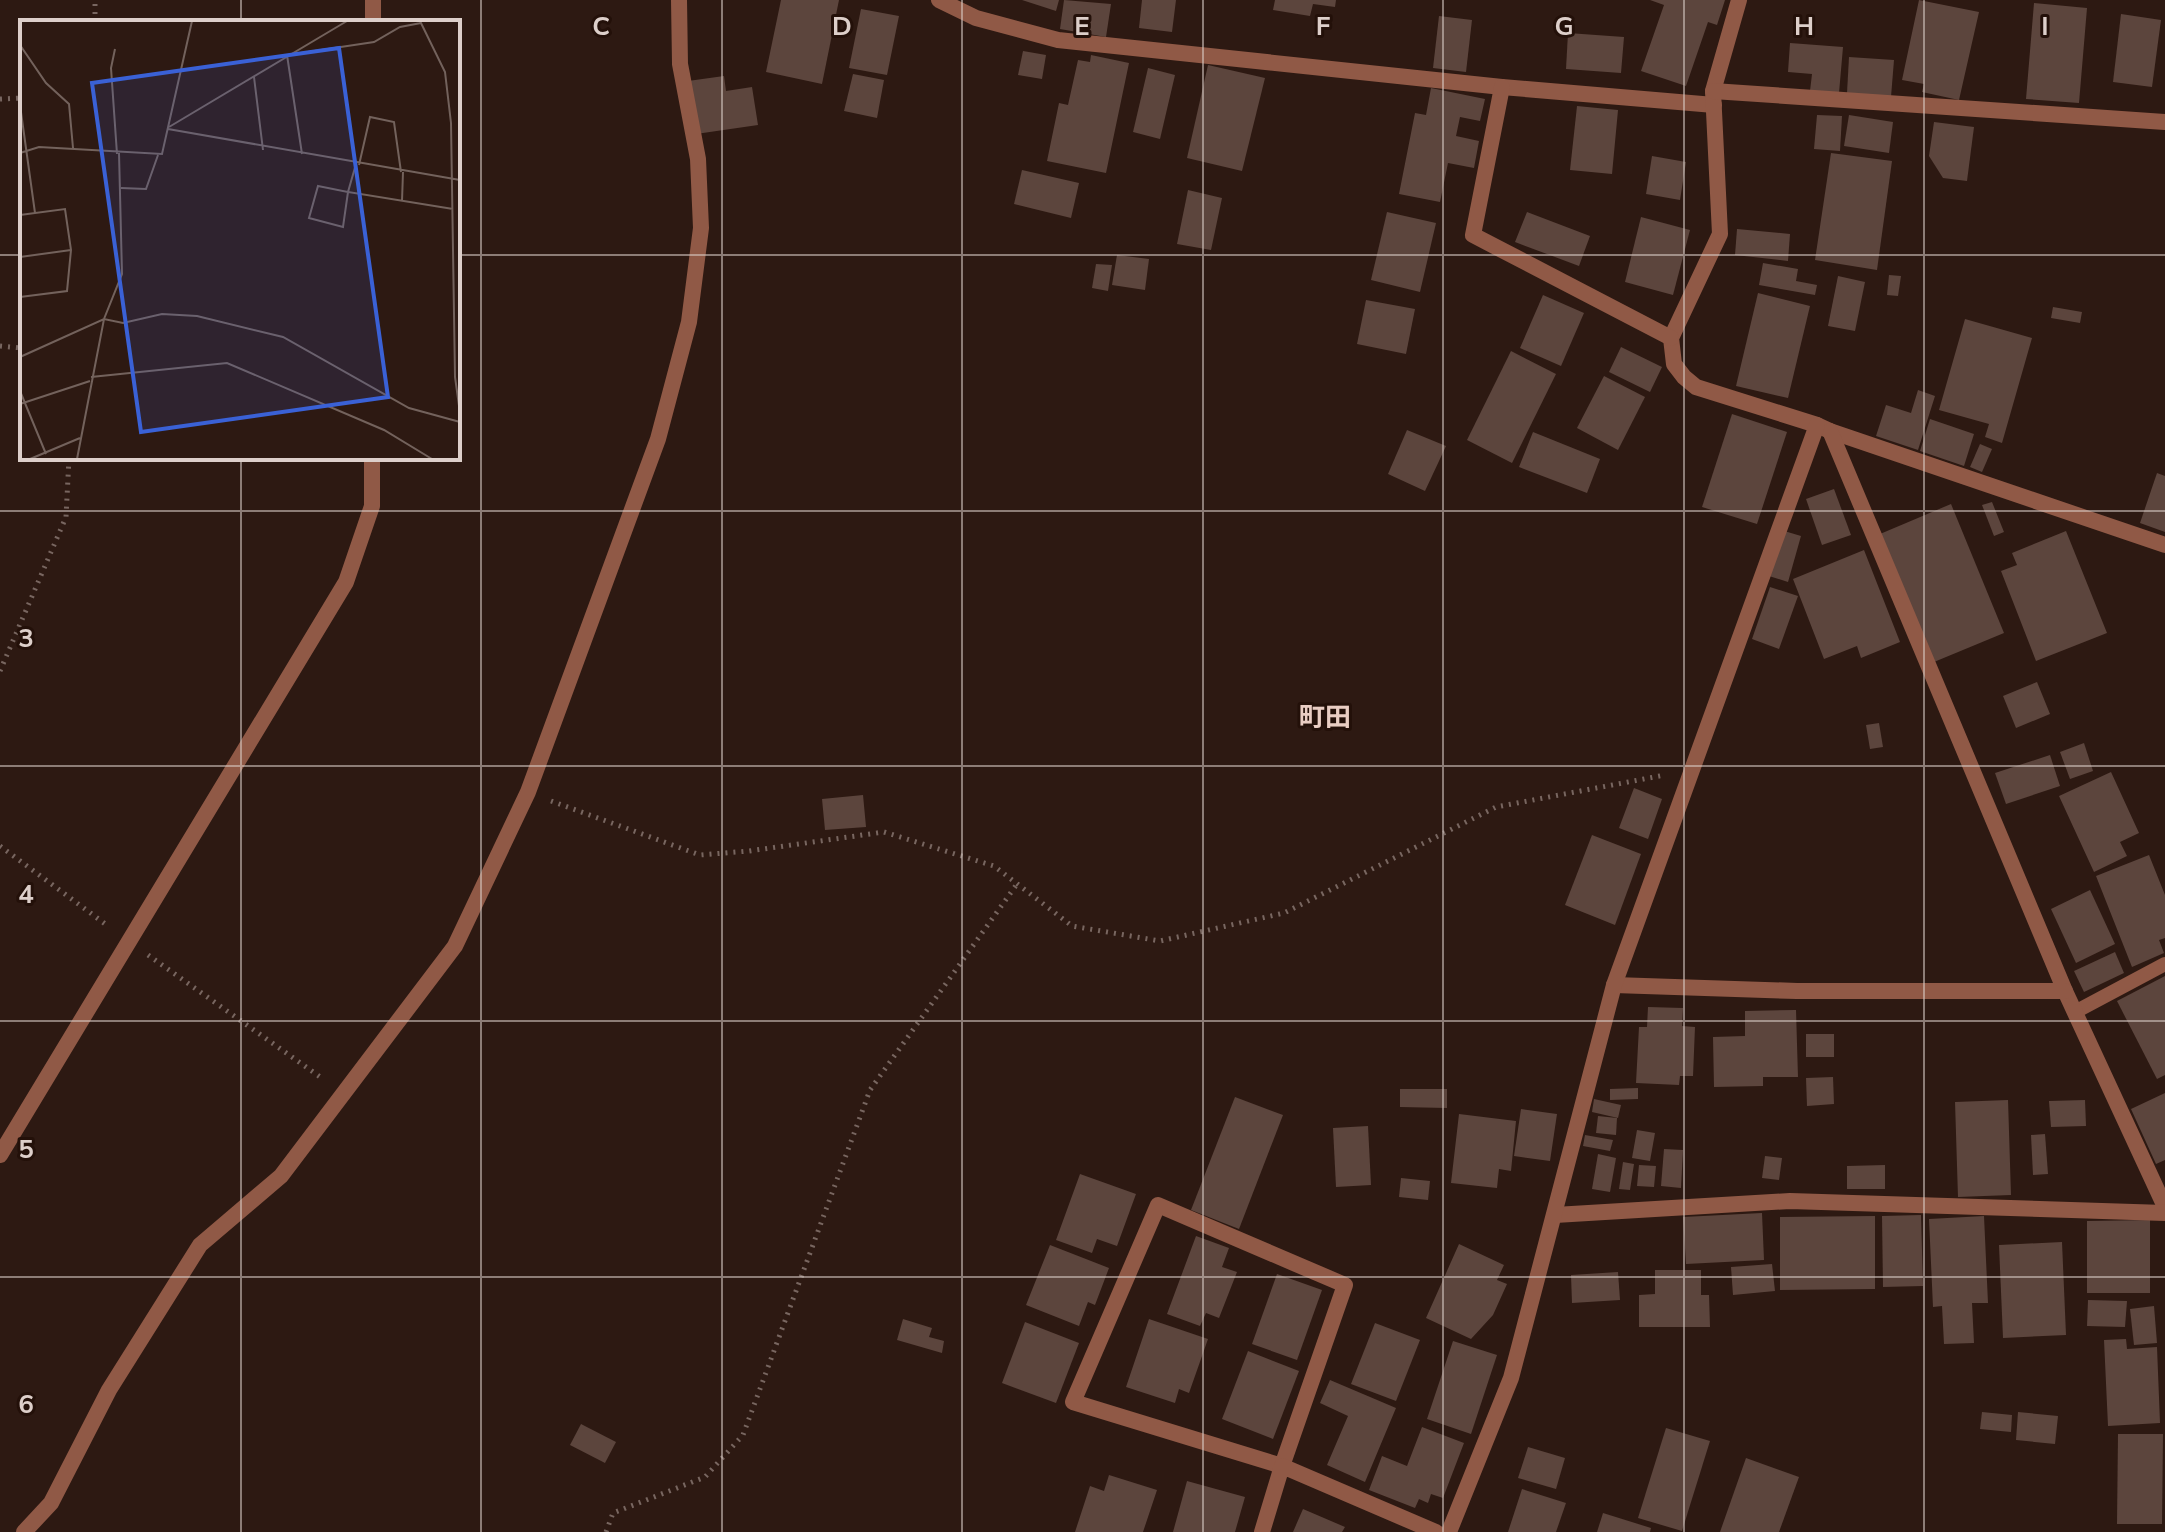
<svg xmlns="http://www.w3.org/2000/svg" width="2165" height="1532" font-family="'Nunito Sans','Noto Sans JP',sans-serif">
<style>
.building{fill:#5c453d}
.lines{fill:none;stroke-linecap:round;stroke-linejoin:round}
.path{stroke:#786660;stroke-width:5;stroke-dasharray:2 6;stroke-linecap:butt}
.service{stroke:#905946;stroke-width:14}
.minor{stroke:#905946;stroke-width:16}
.grid{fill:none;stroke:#ddcfca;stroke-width:2;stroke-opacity:0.55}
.labels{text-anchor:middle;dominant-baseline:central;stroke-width:6;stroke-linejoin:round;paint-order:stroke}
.neighbourhood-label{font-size:26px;font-weight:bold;fill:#e9cdc3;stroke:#231009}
.inset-road{fill:none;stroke:#73625c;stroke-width:2}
.view{fill:#3a61d6;fill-opacity:0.15;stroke:#3a61d6;stroke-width:4}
.inset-edge{fill:none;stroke:#ddcfca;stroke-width:4}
.grid-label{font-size:26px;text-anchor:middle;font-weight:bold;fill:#ddcfca;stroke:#231009;stroke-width:6;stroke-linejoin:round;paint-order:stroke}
</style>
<rect width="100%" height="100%" fill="#2d1912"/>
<g class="building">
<polygon points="781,0 839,0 822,84 766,72"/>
<polygon points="1022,0 1059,0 1056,11"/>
<polygon points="1064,0 1111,4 1106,37 1060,29"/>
<polygon points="1142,0 1176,0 1172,32 1139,28"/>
<polygon points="1275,0 1336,0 1335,7 1313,4 1310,16 1273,10"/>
<polygon points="1650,0 1725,0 1717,25 1708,22 1686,86 1641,71 1664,5"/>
<polygon points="1919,0 1979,12 1959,100 1922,92 1924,84 1902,80"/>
<polygon points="2034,3 2087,8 2079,103 2026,99"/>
<polygon points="861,9 899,16 887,75 849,68"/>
<polygon points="2121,14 2161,20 2152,87 2113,82"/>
<polygon points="1439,16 1472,20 1466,72 1433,68"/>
<polygon points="1568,33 1624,37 1621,73 1566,69"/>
<polygon points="1790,43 1843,47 1839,93 1810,91 1812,74 1788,72"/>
<polygon points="1023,51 1046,55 1042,79 1018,75"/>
<polygon points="1091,55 1129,63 1106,173 1047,161 1059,103 1068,105 1078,60 1090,62"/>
<polygon points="1849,57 1894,60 1891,97 1847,93"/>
<polygon points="1208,65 1265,78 1242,171 1187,158"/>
<polygon points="1148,68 1175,75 1160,139 1133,132"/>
<polygon points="853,74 884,80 877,118 844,111"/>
<polygon points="724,76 726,91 752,87 758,125 696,134 688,81"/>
<polygon points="1431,88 1485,99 1480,121 1460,117 1456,136 1479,141 1474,168 1448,163 1440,202 1399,194 1415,113 1426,115"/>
<polygon points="1577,106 1618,110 1612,174 1570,170"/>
<polygon points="1817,115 1842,116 1840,151 1814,149"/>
<polygon points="1849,115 1893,122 1889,153 1844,146"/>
<polygon points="1934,122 1974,127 1967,181 1943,178 1929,156"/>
<polygon points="1831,153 1892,161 1877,270 1815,260"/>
<polygon points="1652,156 1686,162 1680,200 1646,194"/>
<polygon points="1022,170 1079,183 1071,218 1014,204"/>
<polygon points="1188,190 1222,198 1211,250 1177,244"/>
<polygon points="1387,212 1436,223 1420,292 1371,280"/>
<polygon points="1527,212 1590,236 1579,266 1515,242"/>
<polygon points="1641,217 1690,230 1673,295 1625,282"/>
<polygon points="1737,229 1790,234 1788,261 1735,255"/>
<polygon points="1117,255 1149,259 1145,290 1112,285"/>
<polygon points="1763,263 1798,269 1796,281 1817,285 1815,295 1759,285"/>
<polygon points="1096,264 1112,265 1108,291 1092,288"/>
<polygon points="1889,275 1901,276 1898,296 1887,295"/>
<polygon points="1838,276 1865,282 1855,331 1828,326"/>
<polygon points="1758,293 1810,306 1788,398 1736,386"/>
<polygon points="1543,295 1584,313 1561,366 1520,348"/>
<polygon points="1366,300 1415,309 1406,354 1357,344"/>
<polygon points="2053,307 2082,312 2080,323 2051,318"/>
<polygon points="1965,319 2032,338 2002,443 1985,437 1989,424 1939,410"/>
<polygon points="1621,347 1662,367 1650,392 1609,372"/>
<polygon points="1511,351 1556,374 1512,463 1467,440"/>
<polygon points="1604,376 1645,397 1618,450 1577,428"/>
<polygon points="1918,390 1935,396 1918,450 1876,436 1886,405 1911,413"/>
<polygon points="1732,414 1787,432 1757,524 1702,507"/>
<polygon points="1930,419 1974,434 1964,466 1920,451"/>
<polygon points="1407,430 1446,446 1425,491 1388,474"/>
<polygon points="1533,432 1600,459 1587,493 1519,467"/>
<polygon points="1980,444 1992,449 1982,472 1970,467"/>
<polygon points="2157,473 2165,476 2165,532 2140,523"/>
<polygon points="1834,489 1851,535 1822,545 1806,499"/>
<polygon points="1992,502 2004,532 1994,536 1982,505"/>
<polygon points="1951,504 2004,633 1934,662 1880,534"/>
<polygon points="1781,530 1801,536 1788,582 1769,576"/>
<polygon points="2066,531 2107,633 2036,661 2001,571 2017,565 2012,553"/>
<polygon points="1864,550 1900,642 1861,658 1857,646 1824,659 1793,579"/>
<polygon points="1770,587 1798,596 1779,649 1752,639"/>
<polygon points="2037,682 2050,714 2016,728 2003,696"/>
<polygon points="1879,723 1883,747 1870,749 1866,725"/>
<polygon points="2084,743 2093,771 2070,779 2060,752"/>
<polygon points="2050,755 2060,786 2006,804 1995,773"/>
<polygon points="2111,772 2139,833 2120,842 2127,856 2094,872 2059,796"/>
<polygon points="1634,788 1662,799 1648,839 1619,828"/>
<polygon points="863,795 866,827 825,830 822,799"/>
<polygon points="1592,835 1641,854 1615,925 1565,905"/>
<polygon points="2149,855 2165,895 2165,938 2159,940 2164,953 2132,967 2096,876"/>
<polygon points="2090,890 2115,944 2076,963 2051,909"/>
<polygon points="2115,952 2124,973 2084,992 2074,971"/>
<polygon points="2165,976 2165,1075 2157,1079 2117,1001"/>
<polygon points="1648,1007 1683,1008 1682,1026 1695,1027 1693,1076 1680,1076 1679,1085 1636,1083 1639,1027 1647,1027"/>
<polygon points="1796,1010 1798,1077 1763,1077 1763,1086 1714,1087 1713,1037 1745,1036 1745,1011"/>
<rect x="1806" y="1034" width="28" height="23"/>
<polygon points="1833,1077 1834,1104 1807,1106 1806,1078"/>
<polygon points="1638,1088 1638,1099 1610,1100 1610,1089"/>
<polygon points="1400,1089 1447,1089 1447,1108 1400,1107"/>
<polygon points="2165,1093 2165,1160 2156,1164 2131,1109"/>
<polygon points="1235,1097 1283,1115 1239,1229 1191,1210"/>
<polygon points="1594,1099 1621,1105 1618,1118 1592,1112"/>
<polygon points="2008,1100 2011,1195 1958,1197 1955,1102"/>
<polygon points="2085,1100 2086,1126 2051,1127 2049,1101"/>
<polygon points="1521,1109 1557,1114 1550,1161 1514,1156"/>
<polygon points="1459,1114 1516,1121 1511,1171 1499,1169 1497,1188 1451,1183"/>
<polygon points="1598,1116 1617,1118 1616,1135 1596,1133"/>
<polygon points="1368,1126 1371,1185 1336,1187 1333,1128"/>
<polygon points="1637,1130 1655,1133 1650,1161 1632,1158"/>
<polygon points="2045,1134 2048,1174 2033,1175 2031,1135"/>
<polygon points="1585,1135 1613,1140 1610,1151 1583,1146"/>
<polygon points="1664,1149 1683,1150 1681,1188 1661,1186"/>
<polygon points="1598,1154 1616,1158 1610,1192 1592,1189"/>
<polygon points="1765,1156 1782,1158 1779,1180 1762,1178"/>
<polygon points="1623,1162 1634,1164 1630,1190 1619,1189"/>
<polygon points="1639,1165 1656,1166 1654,1187 1637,1186"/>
<polygon points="1885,1165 1885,1189 1847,1189 1847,1166"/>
<polygon points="1080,1174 1136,1194 1117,1246 1097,1239 1092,1253 1056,1240"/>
<polygon points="1401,1178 1430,1181 1428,1200 1399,1197"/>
<polygon points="1762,1213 1764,1260 1686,1264 1683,1217"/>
<polygon points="1921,1215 1923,1286 1883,1287 1882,1216"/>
<polygon points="1875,1216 1875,1289 1780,1290 1780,1217"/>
<polygon points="1984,1216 1988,1303 1972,1303 1974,1343 1944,1344 1942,1306 1933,1307 1929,1219"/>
<polygon points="2150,1220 2150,1293 2087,1293 2087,1221"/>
<polygon points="1196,1236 1229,1248 1222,1267 1237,1272 1219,1318 1206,1313 1200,1326 1167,1314"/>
<polygon points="2062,1242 2066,1335 2003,1338 1999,1245"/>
<polygon points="1459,1244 1504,1265 1497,1280 1507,1284 1493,1315 1471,1339 1426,1318"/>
<polygon points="1050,1245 1109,1268 1095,1305 1088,1302 1079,1326 1026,1305"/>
<polygon points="1772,1264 1775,1291 1733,1295 1731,1267"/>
<polygon points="1655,1270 1701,1270 1701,1295 1709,1295 1710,1327 1639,1327 1639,1295 1655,1294"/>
<polygon points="1618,1272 1620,1300 1572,1303 1571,1275"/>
<polygon points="1277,1274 1322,1290 1297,1360 1252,1344"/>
<polygon points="2088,1300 2127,1301 2125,1327 2087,1326"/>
<polygon points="2154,1306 2157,1343 2134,1345 2130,1309"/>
<polygon points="903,1319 932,1328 929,1337 944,1341 942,1353 897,1340"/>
<polygon points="1149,1319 1208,1339 1189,1393 1179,1389 1175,1403 1126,1387"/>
<polygon points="1025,1322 1079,1343 1056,1403 1002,1383"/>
<polygon points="1375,1323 1420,1340 1396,1401 1351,1384"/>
<polygon points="2126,1339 2127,1349 2157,1347 2160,1423 2108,1426 2104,1340"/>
<polygon points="1453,1341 1497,1355 1471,1434 1427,1419"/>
<polygon points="1248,1351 1299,1371 1273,1439 1222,1419"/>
<polygon points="1330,1380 1396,1408 1365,1482 1327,1465 1348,1416 1320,1403"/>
<polygon points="1982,1412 2012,1415 2011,1432 1980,1429"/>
<polygon points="2018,1412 2058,1416 2055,1444 2016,1440"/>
<polygon points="581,1424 616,1442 605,1463 570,1445"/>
<polygon points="1422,1427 1464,1443 1443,1498 1431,1494 1428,1503 1419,1499 1415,1508 1369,1490 1382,1456 1407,1466"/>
<polygon points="1666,1428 1710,1441 1682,1531 1638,1518"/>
<polygon points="2118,1434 2163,1434 2162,1524 2117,1524"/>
<polygon points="1528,1447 1565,1458 1556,1489 1518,1478"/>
<polygon points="1746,1458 1799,1477 1779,1532 1720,1532"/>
<polygon points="1109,1475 1157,1490 1143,1532 1075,1532 1090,1486 1104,1491"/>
<polygon points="1187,1481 1245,1497 1235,1532 1173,1532"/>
<polygon points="1522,1489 1566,1503 1556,1532 1508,1532"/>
<polygon points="1303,1509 1345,1527 1342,1532 1293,1532"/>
<polygon points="1603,1513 1651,1528 1650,1532 1597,1532"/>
</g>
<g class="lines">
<g class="path">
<polyline points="95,22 95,0"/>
<polyline points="0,99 22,98"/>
<polyline points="0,346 22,348"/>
<polyline points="0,671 66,517 69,458"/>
<polyline points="551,801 700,855 749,851 884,832 994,866 1072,926 1160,941 1284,913 1496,807 1665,775"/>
<polyline points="0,846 108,926"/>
<polyline points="148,955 323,1079"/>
<polyline points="606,1532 613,1513 705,1477 743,1435 870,1090 1017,884"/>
</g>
<polyline class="service" points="2075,1012 2165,964"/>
<g class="minor">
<polyline points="939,0 976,18 1058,40 1502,87 1714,105"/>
<polyline points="1739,0 1713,91 1720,234 1671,338 1674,364 1684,377 1696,387 1817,425 1830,431 2165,545"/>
<polyline points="373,22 373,0"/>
<polyline points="1502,87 1473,235 1671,338"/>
<polyline points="1713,91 2165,122"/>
<polyline points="1830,431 2065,991 2165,1207"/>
<polyline points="1614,985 1797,991 2065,991"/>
<polyline points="0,1155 346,582 372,506 372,458"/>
<polygon points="1158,1205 1345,1285 1282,1466 1073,1402"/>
<polyline points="1555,1215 1790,1201 2165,1213"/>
<polyline points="24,1532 51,1503 109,1390 200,1245 281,1176 455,946 528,792 658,439 689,322 701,228 698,159 680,64 679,0"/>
<polyline points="1262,1532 1282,1466 1436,1532"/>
<polyline points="1449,1532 1511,1378 1614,985 1817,425"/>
</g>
</g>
<path class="grid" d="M241 0V22M481 0V1532M722 0V1532M962 0V1532M1203 0V1532M1443 0V1532M1684 0V1532M1924 0V1532M0 255H22M458 255H2165M241 458V1532M0 511H2165M0 766H2165M0 1021H2165M0 1277H2165"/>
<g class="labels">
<g class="neighbourhood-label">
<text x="1325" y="717">町田</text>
</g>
</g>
<g transform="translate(20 20)">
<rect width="440" height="440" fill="#2d1912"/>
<path class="inset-road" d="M400 1 425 52 431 103 435 357 440 393M0 25 26 63 49 84 53 128M95 29 91 48 97 134M234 57 243 130M0 85 15 193M149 107 327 1M148 109 440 160M0 133 19 127 142 134 172 1M282 134 267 35 354 22 380 7 401 3M336 144 328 172 433 189M339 145 350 97 374 102 381 152M298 166 328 172 323 207 289 198ZM101 168 126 169 138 135M382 181 383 152M0 195 45 189 51 230 47 271 0 277M0 237 51 230M0 337 84 299 103 303 142 294 177 296 263 317 389 388 440 402M71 357 207 343 364 410 412 439M0 371 26 434M0 384 70 361M10 439 60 418M57 439 84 299 102 254 99 133"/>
<path class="view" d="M319 28 368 377 121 412 72 63Z"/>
<rect width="440" height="440" class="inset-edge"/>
</g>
<g class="grid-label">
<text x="601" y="35">C</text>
<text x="842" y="35">D</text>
<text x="1082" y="35">E</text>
<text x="1323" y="35">F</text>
<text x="1564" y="35">G</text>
<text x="1804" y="35">H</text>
<text x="2045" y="35">I</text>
<text x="26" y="647">3</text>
<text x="26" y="903">4</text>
<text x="26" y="1158">5</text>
<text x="26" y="1413">6</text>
</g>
</svg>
